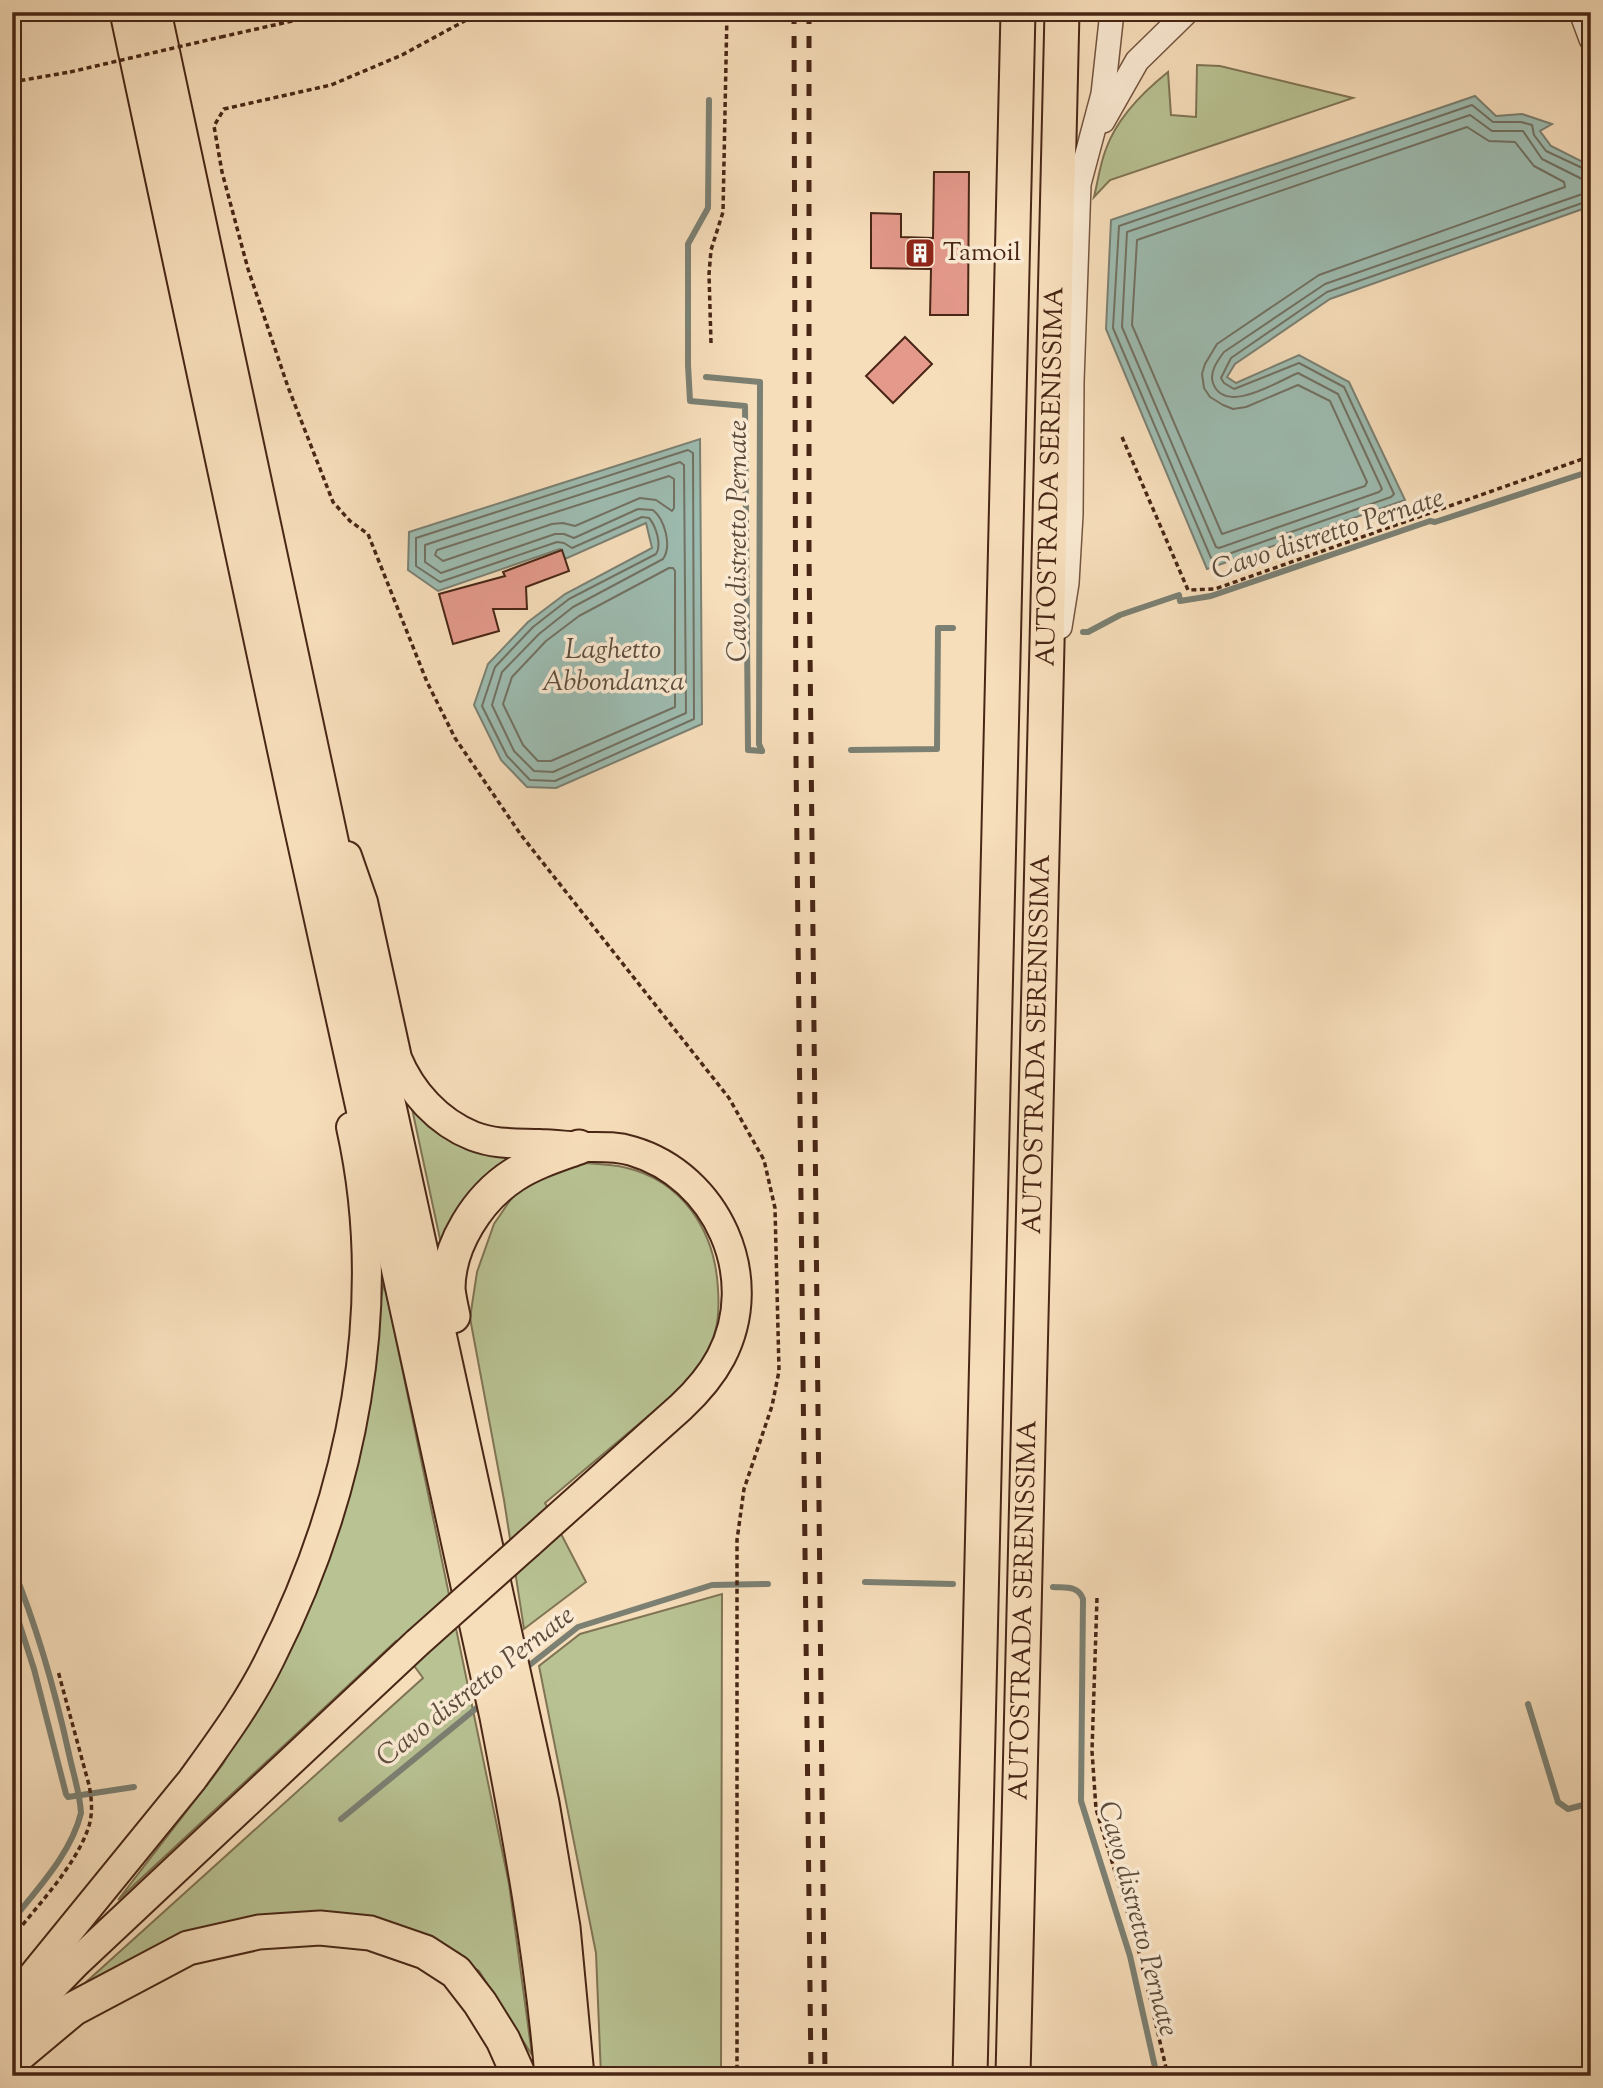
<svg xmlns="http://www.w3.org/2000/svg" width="1603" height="2088" font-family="'Sorts Mill Goudy',serif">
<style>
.green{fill:#b8c293;stroke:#807454;stroke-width:2}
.water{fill:#9dbcb1;stroke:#7b8073;stroke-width:2}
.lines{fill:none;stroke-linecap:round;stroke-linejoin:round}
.shore{stroke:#727163;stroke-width:2}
.stream{stroke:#7b8073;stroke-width:6}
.building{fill:#e4998b;stroke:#482615;stroke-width:2}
.minor-casing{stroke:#74543e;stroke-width:26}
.major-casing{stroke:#482615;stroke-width:32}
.highway-casing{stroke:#482615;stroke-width:37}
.path{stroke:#482615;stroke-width:3.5;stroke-dasharray:5 3.5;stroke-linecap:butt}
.minor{stroke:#faead3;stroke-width:23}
.major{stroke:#f7debb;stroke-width:28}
.highway{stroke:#f7debb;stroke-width:33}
.rail{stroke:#482615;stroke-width:5;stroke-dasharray:12 12;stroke-linecap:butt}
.major-bridge-casing{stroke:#482615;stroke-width:32;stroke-linecap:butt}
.path-bridge{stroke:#482615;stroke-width:3.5;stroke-dasharray:5 3.5;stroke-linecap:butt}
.major-bridge{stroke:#f7debb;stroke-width:28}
.labels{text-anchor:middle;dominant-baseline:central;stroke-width:7;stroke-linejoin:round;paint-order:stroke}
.poi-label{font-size:26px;fill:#482615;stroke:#faead3;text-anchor:start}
.street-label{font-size:26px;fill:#482615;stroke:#faead3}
.water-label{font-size:28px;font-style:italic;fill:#5d4c3c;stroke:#faead3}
</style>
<rect width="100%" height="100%" fill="#f7debb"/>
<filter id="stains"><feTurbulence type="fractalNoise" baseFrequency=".00286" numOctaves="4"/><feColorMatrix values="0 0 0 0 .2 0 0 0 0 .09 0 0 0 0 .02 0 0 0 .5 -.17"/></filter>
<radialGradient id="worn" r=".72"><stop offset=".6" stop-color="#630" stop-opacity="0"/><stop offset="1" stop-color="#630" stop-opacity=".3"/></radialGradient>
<g class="green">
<path d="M1197 65 1220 66 1353 98 1110 180 1094 197C1098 181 1100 164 1106 149 1117 118 1143 92 1168 72L1171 115 1196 117Z"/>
<polygon points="411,1104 522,1156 443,1253"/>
<path d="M585 1163C597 1164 611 1164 623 1167 683 1180 715 1231 718 1289 719 1303 719 1318 715 1332 710 1350 700 1365 691 1380L545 1503 586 1582 524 1629 504 1500 470 1318 477 1272 494 1224 522 1183 553 1171Z"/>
<polygon points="384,1281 509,1884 532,2055 479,1971 419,1933 335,1913 246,1920 64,2002 423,1678 396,1641 118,1900 223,1764 314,1596 351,1484"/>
<polygon points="722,1594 721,2076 601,2076 596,1953 539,1666 580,1634"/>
</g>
<g class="water">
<polygon points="1475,96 1496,116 1522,114 1552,124 1540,131 1551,146 1591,166 1591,206 1330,299 1235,364 1227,377 1236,383 1299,355 1349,382 1405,500 1207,569 1106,329 1111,220"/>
<polygon points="700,439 702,724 556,788 527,787 501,760 474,705 488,664 528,622 565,594 652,548 646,523 565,559 560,549 438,591 408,570 409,532"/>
</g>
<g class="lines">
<g class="shore">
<polygon points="1467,127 1489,141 1515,142 1534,166 1564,182 1565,187 1319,275 1217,344 1205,364 1202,374 1204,388 1210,397 1223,405 1233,409 1246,407 1298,385 1330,401 1367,482 1365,486 1222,534 1132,325 1137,240"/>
<polyline points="1591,172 1546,151 1534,135 1532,125 1521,122 1493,122 1472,105 1119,226 1113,328 1211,558 1214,559 1391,497 1394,494 1344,387 1299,363 1234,389 1224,383 1221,378 1231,358 1327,292 1591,200"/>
<path d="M1591 180 1582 179 1542 159 1523 131H1492L1470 115 1127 232 1122 327 1216 547 1219 548 1379 492 1382 489 1338 394 1298 373C1278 381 1225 416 1213 383 1209 372 1218 360 1224 352L1325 284 1591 191"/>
<path d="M688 450 693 453 694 719 555 781 530 780 507 756 482 706 495 667 533 627 569 599 656 554C662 545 656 526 649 518L642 517 572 548 564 543 557 542 440 582 416 566V538Z"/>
<path d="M680 462 684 465 686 713 553 772 534 771 514 751 492 705 502 672 539 634 573 607 663 559C672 546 665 520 653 510L638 509 574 538 564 534H555L441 573 425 562V545Z"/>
<polygon points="669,476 674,479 674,508 672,511 656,500 640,498 575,526 563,523 552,524 443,561 435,555 437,550"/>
<polygon points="669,568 673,568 675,571 675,707 551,761 538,761 523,745 503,704 512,677 546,641 579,616"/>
</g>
<g class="stream">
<polyline points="709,100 708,208 688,244 688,365 690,401 745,406 748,750 762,751"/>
<polyline points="706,377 760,382 759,744 762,751"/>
<polyline points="1083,632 1088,632 1120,615 1179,595 1180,601 1211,596 1430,521 1435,522 1591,471"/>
<polyline points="851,750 937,749 938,628 953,628"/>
<path d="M12 1566C37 1627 55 1690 69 1754 73 1773 80 1793 81 1813 71 1854 37 1889 12 1921"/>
<polyline points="865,1582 953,1584"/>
<path d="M1053 1587C1065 1588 1078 1585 1083 1599L1081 1801 1130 1956 1157 2076"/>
<polyline points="12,1601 34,1669 66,1794 68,1797 134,1787"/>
<polyline points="522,1671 578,1627 712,1585 768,1584"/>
<polyline points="1528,1704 1558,1802 1568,1809 1591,1803"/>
<polyline points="341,1819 484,1702"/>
</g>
</g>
<g class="building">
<polygon points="934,172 969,172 968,315 930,315 931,269 871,268 871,213 901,214 901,237 933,238"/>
<polygon points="905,337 932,364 893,403 866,376"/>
<polygon points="562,550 569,571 526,587 527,609 493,609 499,631 453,644 439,594 505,576 503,572"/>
</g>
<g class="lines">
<g class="minor-casing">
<g id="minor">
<polyline points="1581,12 1591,39"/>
<polyline points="1103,121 1137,61 1187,12"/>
<polyline points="1060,627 1067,583 1071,514 1072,381 1079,184 1103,94 1112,12"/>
</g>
</g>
<g class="major-casing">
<g id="major">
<path d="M347 856 363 902 397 1058C411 1092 438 1122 473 1136 496 1145 518 1143 541 1144 556 1144 570 1147 584 1147 600 1147 616 1146 632 1151 717 1176 763 1277 721 1357 711 1376 697 1392 681 1407L529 1543"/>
<path d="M12 2001 192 1780C220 1741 249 1702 270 1659 352 1497 391 1306 351 1127"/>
<polyline points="12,2035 38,2002 77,1962 417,1643"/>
</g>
</g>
<g class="highway-casing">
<g id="highway">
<path d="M127 12 297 808 497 1717C520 1836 542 1955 552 2076"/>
<polyline points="154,12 347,915 542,1803 563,1927 577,2076"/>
<path d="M453 1316C451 1307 449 1298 448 1289 448 1245 478 1198 514 1175 534 1162 557 1155 579 1147"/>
<polyline points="12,2060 73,2009 188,1948 259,1932 320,1928 370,1933 425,1952 456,1972 480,2003 503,2040 519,2076"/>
<polyline points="970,2076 1018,12"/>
<path id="s1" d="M1013 2076 1062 12"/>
</g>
</g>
<g class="path">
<polyline points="481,12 402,55 331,85 224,109 214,126 222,172 248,269 288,387 333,502 350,521 368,534 427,682 455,738 521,835 729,1098 764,1160 775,1208 779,1371 772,1406 744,1489 737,1540 737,2076"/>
<polyline points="221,37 332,12"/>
<polyline points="12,82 70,72"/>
<polyline points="711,343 709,274 711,250 723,212 727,12"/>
<polyline points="1122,437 1188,590 1215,589 1591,456"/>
<polyline points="1097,1598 1092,1751 1096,1809 1137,1944 1168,2076"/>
<path d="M12 1938C37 1906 74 1868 88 1829 93 1815 92 1800 89 1785L58 1671"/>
</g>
<use href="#minor" class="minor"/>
<use href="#major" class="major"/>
<use href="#highway" class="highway"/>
<g class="rail">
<polyline points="794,12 796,759 811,2076"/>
<polyline points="809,12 809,555 825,2076"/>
</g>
<g class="major-bridge-casing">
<polyline id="major-bridge" points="417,1643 529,1543"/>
</g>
<polyline class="path-bridge" points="70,72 221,37"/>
<use href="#major-bridge" class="major-bridge"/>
</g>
<defs>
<g id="building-square" transform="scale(1.575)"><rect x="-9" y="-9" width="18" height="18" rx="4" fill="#8f2418" stroke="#faead3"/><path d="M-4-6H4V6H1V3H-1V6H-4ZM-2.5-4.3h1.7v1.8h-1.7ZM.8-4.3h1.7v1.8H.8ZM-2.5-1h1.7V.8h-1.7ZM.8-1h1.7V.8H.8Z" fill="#fff"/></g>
</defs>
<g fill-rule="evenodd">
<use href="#building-square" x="920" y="253"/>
</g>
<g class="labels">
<g class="poi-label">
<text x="943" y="253">Tamoil</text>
</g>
<g class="street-label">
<text stroke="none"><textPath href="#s1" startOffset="1600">AUTOSTRADA SERENISSIMA</textPath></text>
<text stroke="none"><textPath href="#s1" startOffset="1032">AUTOSTRADA SERENISSIMA</textPath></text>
<text stroke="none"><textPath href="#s1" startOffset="466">AUTOSTRADA SERENISSIMA</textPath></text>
</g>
<g class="water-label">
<text transform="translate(1328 535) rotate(-18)">Cavo distretto Pernate</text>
<text transform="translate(739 541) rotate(-90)">Cavo distretto Pernate</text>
<text x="613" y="651">Laghetto<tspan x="613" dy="32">Abbondanza</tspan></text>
<text transform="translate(476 1687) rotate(-38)">Cavo distretto Pernate</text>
<text transform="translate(1137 1919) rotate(75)">Cavo distretto Pernate</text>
</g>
</g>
<rect width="1603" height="2088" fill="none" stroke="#f7debb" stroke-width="42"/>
<rect x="14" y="14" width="1575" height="2060" fill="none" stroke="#482615" stroke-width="3.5"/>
<rect x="21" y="21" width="1561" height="2046" fill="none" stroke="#482615" stroke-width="2"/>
<rect width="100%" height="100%" filter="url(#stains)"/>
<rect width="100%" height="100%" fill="url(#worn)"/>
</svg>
